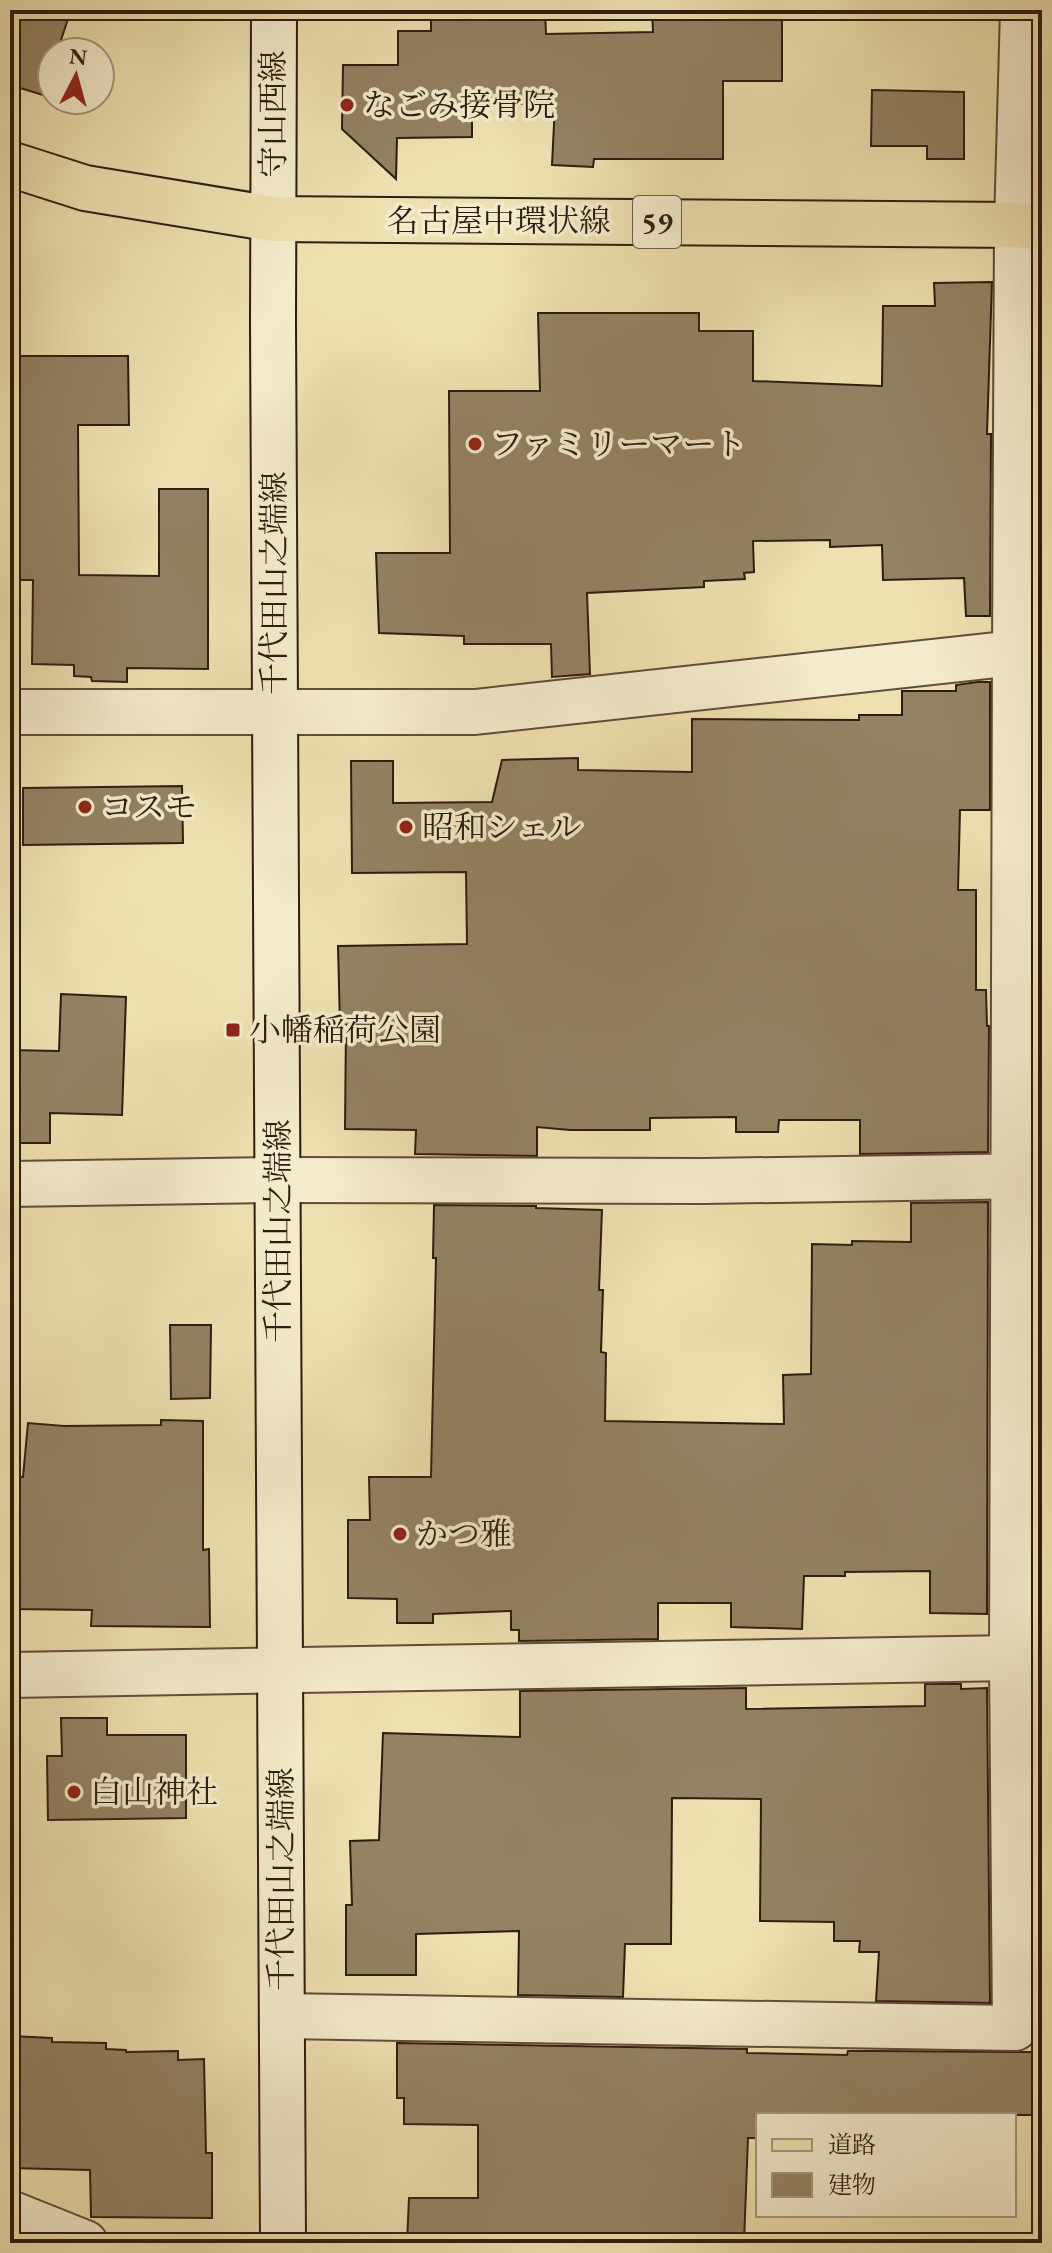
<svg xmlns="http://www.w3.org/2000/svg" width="1052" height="2253" font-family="'EB Garamond','Noto Serif JP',serif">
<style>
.building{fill:#938263;stroke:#301b0f;stroke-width:2}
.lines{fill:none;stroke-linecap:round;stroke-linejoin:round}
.street-casing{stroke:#604c38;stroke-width:48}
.secondary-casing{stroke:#301b0f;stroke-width:48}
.primary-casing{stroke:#301b0f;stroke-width:48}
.street{stroke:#f4eccc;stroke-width:44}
.secondary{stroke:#f4eccc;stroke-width:44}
.primary{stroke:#eee1b1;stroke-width:44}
.poi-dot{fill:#8f2418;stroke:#f4eccc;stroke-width:3}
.labels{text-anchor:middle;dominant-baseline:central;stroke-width:7;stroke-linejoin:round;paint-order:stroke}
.shield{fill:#f4eccc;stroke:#6b5a48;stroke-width:2}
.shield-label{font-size:30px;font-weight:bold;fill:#301b0f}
.poi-label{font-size:32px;fill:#301b0f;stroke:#f4eccc;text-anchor:start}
.street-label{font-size:32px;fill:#301b0f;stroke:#f4eccc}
</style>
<rect width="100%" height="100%" fill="#eee1b1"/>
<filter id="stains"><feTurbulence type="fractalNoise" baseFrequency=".0025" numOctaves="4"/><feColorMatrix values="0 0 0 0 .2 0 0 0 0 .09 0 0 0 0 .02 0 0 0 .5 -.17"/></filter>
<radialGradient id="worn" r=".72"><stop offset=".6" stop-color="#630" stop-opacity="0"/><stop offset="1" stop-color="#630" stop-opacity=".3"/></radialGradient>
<g class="building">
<polygon points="10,10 71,10 57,52 52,52 52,67 43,95 10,85"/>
<polygon points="431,10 545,10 546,34 653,32 652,10 782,10 782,81 723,81 723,159 594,159 593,167 552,165 555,104 472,104 472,137 397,138 396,179 342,129 343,65 398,65 398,31 431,31"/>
<polygon points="872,90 964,92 964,159 927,159 927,146 871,146"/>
<polygon points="992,282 987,434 991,434 990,616 966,616 964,578 883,580 882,545 830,547 830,540 753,541 754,572 744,573 745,579 704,581 704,587 587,593 590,674 552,677 551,644 464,644 464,636 379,633 376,553 450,553 449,391 540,391 538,313 699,313 699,331 753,331 753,381 882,386 883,306 935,306 934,283"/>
<polygon points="10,356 128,356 129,425 78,425 79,575 159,576 159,489 208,489 208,669 127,668 127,682 92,681 91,677 74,676 74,665 32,664 33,580 10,580"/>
<polygon points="1041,435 1042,616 1040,616"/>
<polygon points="977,682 990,682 990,810 960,810 958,890 976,890 976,990 986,990 987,1026 989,1026 988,1152 860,1154 860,1120 779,1120 778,1132 736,1132 736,1117 650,1118 650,1130 570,1130 537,1127 537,1156 415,1154 416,1130 345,1129 346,1025 340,1025 338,946 467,944 466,872 352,873 351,761 393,761 393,803 492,802 502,760 578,758 578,770 692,772 692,719 859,720 859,715 902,715 902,691 956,691 956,685"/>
<polygon points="182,786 183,843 23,845 23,788"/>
<polygon points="61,994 126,997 122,1115 50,1113 50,1143 10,1143 10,1050 59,1051"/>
<polygon points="988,1202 987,1614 930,1613 930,1571 845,1572 845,1576 804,1576 802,1629 731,1627 731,1603 658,1603 658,1639 519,1641 519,1630 511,1630 511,1611 433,1614 433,1623 397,1623 397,1599 348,1598 348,1520 370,1520 369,1477 431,1477 436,1258 433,1258 434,1205 536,1206 536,1208 602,1210 599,1290 603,1290 601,1352 606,1353 605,1421 784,1424 783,1375 811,1374 812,1244 852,1245 852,1241 911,1242 911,1203"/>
<polygon points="1038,1281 1042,1281 1042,1608 1037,1608"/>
<polygon points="170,1325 211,1325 210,1398 171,1399"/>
<polygon points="161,1420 203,1421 203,1550 209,1549 210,1627 91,1626 92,1610 10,1609 10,1491 19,1491 20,1477 23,1477 28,1423 64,1426 161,1425"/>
<polygon points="925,1684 961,1684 961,1689 987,1688 990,2003 876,2001 879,1952 859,1952 860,1941 834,1941 834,1922 760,1921 761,1799 672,1798 671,1944 625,1944 623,1997 518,1995 519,1931 416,1934 416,1975 346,1975 346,1905 352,1905 350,1841 379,1840 383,1733 520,1737 520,1691 746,1688 746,1709 925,1706"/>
<polygon points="61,1718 107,1718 107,1735 186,1735 186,1818 48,1820 47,1756 62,1756"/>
<rect x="1039" y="1885" width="3" height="75"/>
<polygon points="10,2036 52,2038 52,2042 106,2043 106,2049 126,2050 126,2052 178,2051 178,2060 204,2059 206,2153 212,2153 212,2218 91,2217 90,2170 10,2168"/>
<polygon points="397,2043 747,2049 747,2053 847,2055 848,2051 874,2051 1034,2052 1034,2115 758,2115 758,2138 748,2138 744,2243 407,2243 409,2198 478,2198 478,2125 404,2124 404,2098 397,2098"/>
</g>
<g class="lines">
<g class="street-casing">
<g id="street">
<polyline points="10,712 475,712 1042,650"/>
<polyline points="10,1184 277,1180 704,1181 1042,1176"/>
<polyline points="10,1675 1012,1658 1039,1659"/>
<polyline points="282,2016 1015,2028 1012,1658 1015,652 1017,225 1023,10"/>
<polyline points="10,2213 85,2243"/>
</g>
</g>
<g class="secondary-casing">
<polyline id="secondary" points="274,10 273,323 283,2243"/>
</g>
<g class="primary-casing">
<polyline id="primary" points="10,164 85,188 273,219 1017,225 1042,228"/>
</g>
<use href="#street" class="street"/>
<use href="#secondary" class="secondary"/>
<use href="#primary" class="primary"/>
</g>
<g class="poi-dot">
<circle cx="347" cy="105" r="8"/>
<circle cx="475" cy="444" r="8"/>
<circle cx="85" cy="807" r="8"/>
<circle cx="406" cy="827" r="8"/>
<rect x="225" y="1022" width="16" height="16" rx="4"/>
<circle cx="400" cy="1534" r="8"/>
<circle cx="74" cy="1792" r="8"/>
</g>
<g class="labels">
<rect class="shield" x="633" y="196" width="48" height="52" rx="6"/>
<g class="shield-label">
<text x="657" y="222">59</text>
</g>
<g class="poi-label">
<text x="363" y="105">なごみ接骨院</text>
<text x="491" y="444">ファミリーマート</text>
<text x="101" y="807">コスモ</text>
<text x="422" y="827">昭和シェル</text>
<text x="249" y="1030">小幡稲荷公園</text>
<text x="416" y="1534">かつ雅</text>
<text x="90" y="1792">白山神社</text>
</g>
<g class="street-label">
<text transform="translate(273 114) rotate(-90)">守山西線</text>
<text x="499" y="221">名古屋中環状線</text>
<text transform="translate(274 583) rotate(-90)">千代田山之端線</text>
<text transform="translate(278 1231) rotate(-90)">千代田山之端線</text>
<text transform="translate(281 1879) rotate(-90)">千代田山之端線</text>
</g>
</g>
<rect width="1052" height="2253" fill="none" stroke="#eee1b1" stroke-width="40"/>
<rect x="12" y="12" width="1028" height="2229" fill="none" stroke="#301b0f" stroke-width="4"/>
<rect x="20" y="20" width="1012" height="2213" fill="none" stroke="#301b0f" stroke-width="2"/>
<rect x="756" y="2113" width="260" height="104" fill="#f4eccc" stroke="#a69880" stroke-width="2"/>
<rect x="772" y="2139" width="40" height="12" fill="#eee1b1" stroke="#a69880" stroke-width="2"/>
<text x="828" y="2153" font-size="24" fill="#301b0f">道路</text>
<rect x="772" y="2173" width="40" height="24" fill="#938263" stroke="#a69880" stroke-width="2"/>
<text x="828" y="2193" font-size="24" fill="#301b0f">建物</text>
<g transform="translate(76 76) rotate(6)"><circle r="38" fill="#f4eccc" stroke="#a69880" stroke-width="2"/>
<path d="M0-6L14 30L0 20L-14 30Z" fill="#8f2418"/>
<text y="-12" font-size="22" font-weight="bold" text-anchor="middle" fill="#301b0f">N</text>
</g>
<rect width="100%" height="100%" filter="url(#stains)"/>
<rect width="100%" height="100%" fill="url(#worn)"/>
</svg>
